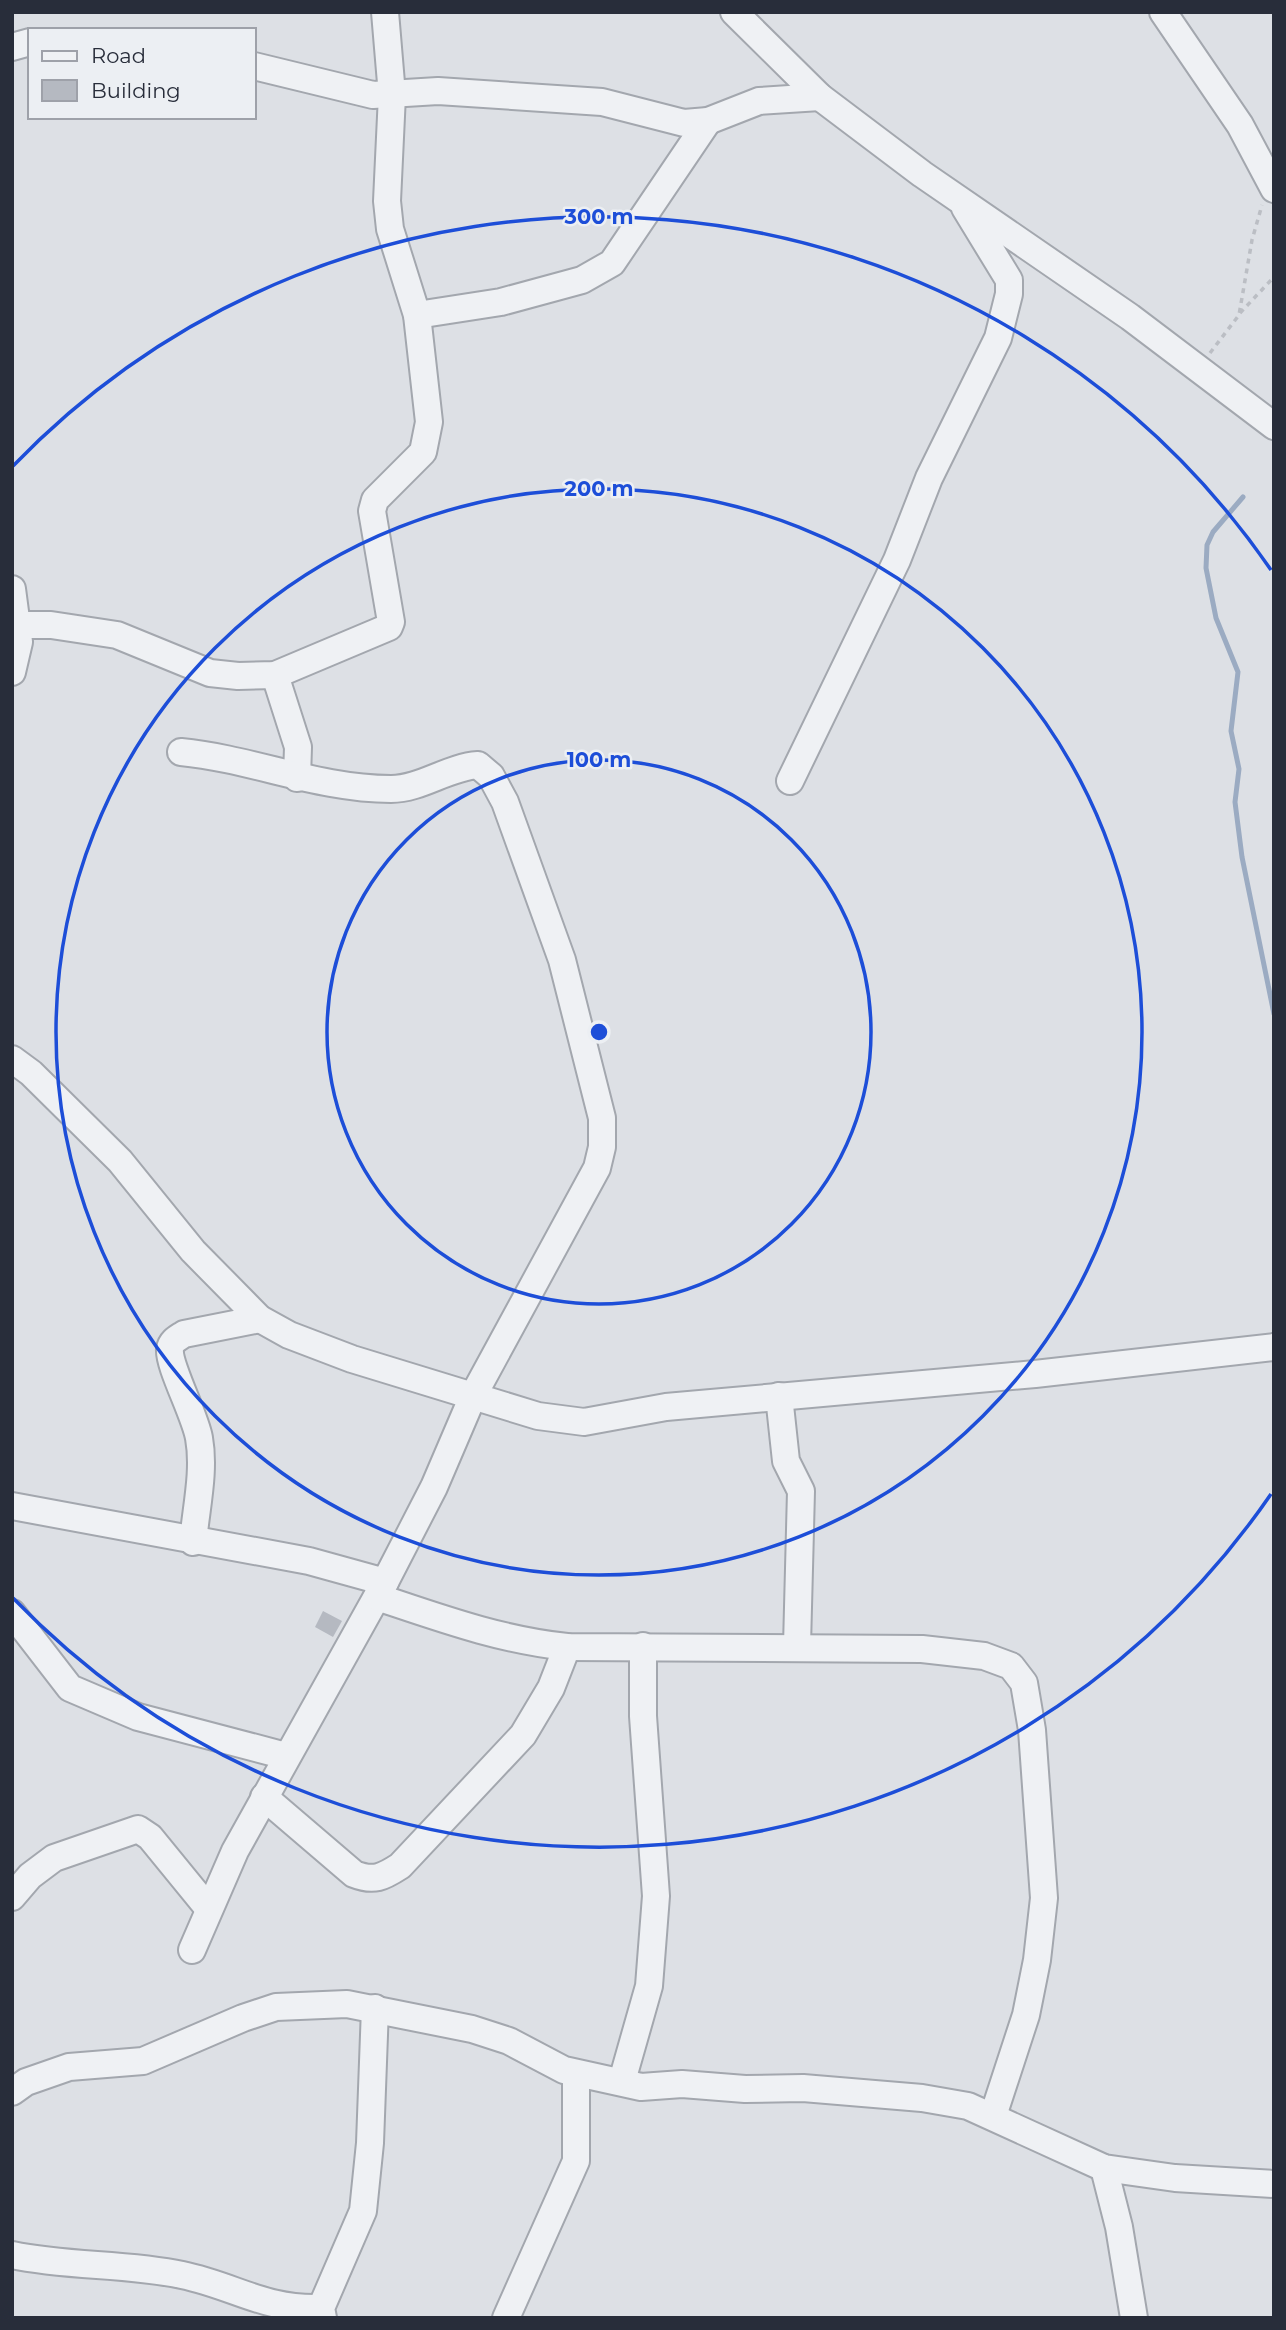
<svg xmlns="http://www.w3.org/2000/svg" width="1286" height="2330" font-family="Montserrat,sans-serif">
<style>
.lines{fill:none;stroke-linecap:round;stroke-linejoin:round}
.stream{stroke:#9babc2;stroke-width:5}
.building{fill:#b5b9c1}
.minor-casing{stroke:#a3a7ae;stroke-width:30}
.path{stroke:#bbbec4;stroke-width:3.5;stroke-dasharray:5 5;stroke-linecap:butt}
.minor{stroke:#eff1f4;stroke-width:26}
.ring{fill:none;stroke:#1d4ed8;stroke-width:3.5}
.centre{fill:#1d4ed8;stroke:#eceff3;stroke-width:3.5}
.ring-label{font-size:21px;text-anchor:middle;font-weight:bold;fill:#1d4ed8;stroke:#eceff3;stroke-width:5;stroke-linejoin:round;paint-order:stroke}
</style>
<rect width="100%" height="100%" fill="#dde0e5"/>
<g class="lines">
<polyline class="stream" points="1243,497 1213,532 1207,545 1206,568 1216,618 1238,672 1231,731 1239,769 1235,802 1242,857 1274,1014"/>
</g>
<polygon class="building" points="323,1611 342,1621 333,1637 315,1627"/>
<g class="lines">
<g class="minor-casing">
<g id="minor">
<polyline points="734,12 820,97 922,174 1130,317 1274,426"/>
<polyline points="1163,12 1240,125 1274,189"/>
<polyline points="12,47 30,42"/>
<polyline points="254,66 373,95 438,91 602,102 684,123 708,121 759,101 820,97"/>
<polyline points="417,315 501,302 582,280 612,263 708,121"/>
<polyline points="12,589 19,642 12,672"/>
<polyline points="19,625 51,625 117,635 210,673 238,676 275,675 389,627 391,622 372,511 375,500 423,452 429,422 417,315 390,229 387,201 392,95 385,12"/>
<polyline points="275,675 298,747 297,778"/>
<path d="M181 752C253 759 318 789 391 789 421 789 448 767 478 765L491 776 505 802 562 960 602 1118V1147L597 1168 473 1396 434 1487 385 1582 235 1851 192 1950"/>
<polyline points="790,781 897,560 929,478 998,338 1009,294 1009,280 965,208"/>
<polyline points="12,1059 31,1073 120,1161 193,1251 260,1319 289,1335 352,1359 538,1416 584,1422 666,1407 1035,1374 1274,1347"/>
<polyline points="779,1396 786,1461 801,1491 797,1646"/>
<polyline points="12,1506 309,1561 385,1582"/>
<path d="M193 1542C196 1508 205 1471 199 1438 195 1415 168 1365 170 1349 171 1341 178 1338 184 1334L260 1319"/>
<path d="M377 1597C440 1618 500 1640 567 1647L922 1649 984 1656 1011 1666 1024 1683 1032 1730 1044 1898 1037 1960 1026 2015 993 2116"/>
<polyline points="12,1613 70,1688 138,1717 286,1756"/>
<path d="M264 1797 354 1874C374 1882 383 1877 400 1866L523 1735 551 1688 567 1647"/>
<polyline points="12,1897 30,1876 54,1858 138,1829 150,1837 208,1908"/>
<polyline points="622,2081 649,1986 656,1896 643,1716 643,1646"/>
<polyline points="12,2092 26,2082 69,2067 143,2061 243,2018 276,2007 347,2004 472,2029 509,2041 564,2070 641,2087 682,2084 745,2089 803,2088 922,2098 968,2106 1104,2168 1175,2178 1274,2184"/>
<polyline points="1104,2168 1119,2227 1134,2318"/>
<path d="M12 2255C68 2267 126 2263 182 2275 235 2286 264 2310 321 2308"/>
<polyline points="323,2318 321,2308 363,2211 370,2143 375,2008"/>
<polyline points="506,2318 576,2161 576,2074"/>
</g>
</g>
<g class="path">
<polyline points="1240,313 1274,277"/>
<polyline points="1210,353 1239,315 1252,240 1262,205"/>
</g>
<use href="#minor" class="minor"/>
</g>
<g class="ring">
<circle cx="599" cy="1032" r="272"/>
<circle cx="599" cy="1032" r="543"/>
<path d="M1271 1494A815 815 0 0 1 13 1598M13 466A815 815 0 0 1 1271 570"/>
</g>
<circle cx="599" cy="1032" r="10" class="centre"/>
<g class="ring-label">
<text x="599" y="224">300 m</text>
<text x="599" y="496">200 m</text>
<text x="599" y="767">100 m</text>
</g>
<rect width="1286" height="2330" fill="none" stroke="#282d3a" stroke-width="28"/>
<rect x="28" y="28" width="228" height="91" fill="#eceff3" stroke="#9ea1a9" stroke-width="2"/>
<rect x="42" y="51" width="35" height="10" fill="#eff1f4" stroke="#9ea1a9" stroke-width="2"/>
<text x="91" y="63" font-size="21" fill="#282d3a">Road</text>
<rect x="42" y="80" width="35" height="21" fill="#b5b9c1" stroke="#9ea1a9" stroke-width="2"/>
<text x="91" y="98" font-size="21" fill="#282d3a">Building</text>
</svg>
